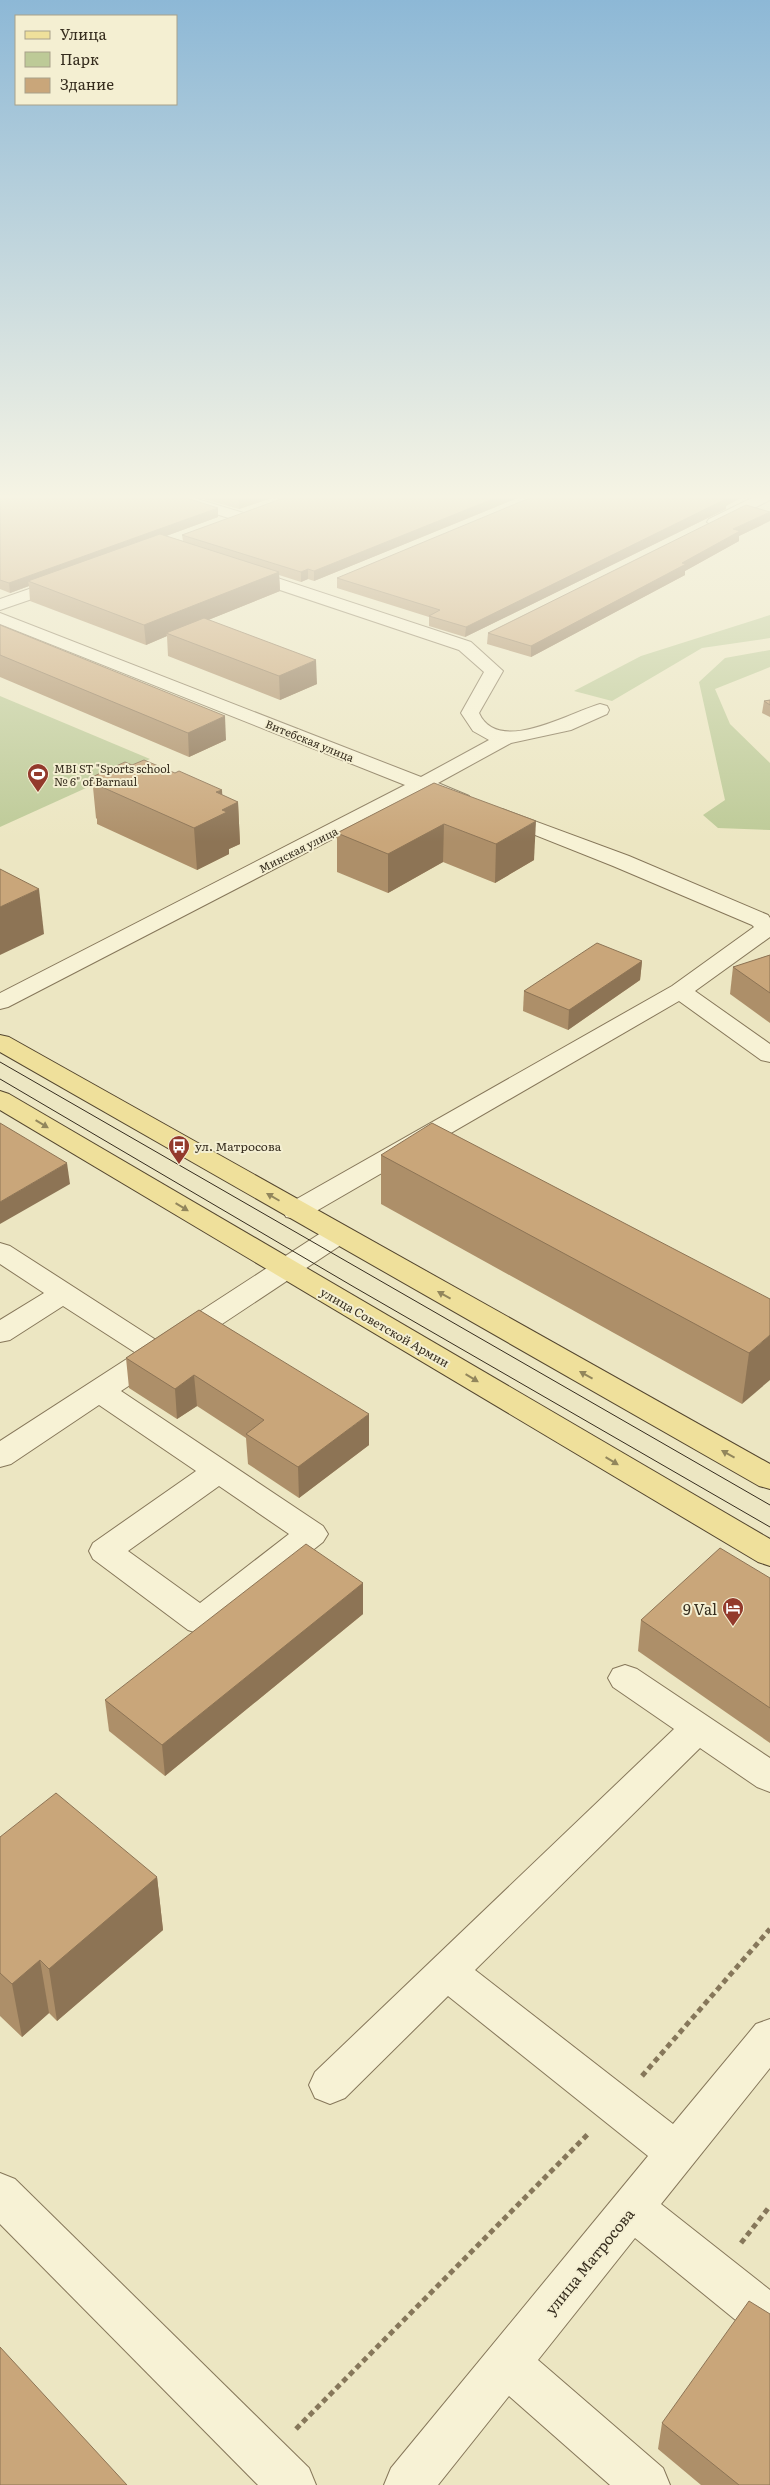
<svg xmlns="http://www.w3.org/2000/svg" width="770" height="2485" font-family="Literata,serif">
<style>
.green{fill:#bdca97}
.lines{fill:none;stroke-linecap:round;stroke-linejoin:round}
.minor-casing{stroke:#86775a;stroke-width:2}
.major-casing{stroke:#53452e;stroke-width:2}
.path{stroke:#86775a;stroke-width:5;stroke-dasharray:5.5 4;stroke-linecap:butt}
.minor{fill:#f7f2d5;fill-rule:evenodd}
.major{fill:#efe09b;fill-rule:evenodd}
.tram{stroke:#362d1e;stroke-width:1}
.wall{fill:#ad8f69}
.shaded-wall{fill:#8d7455}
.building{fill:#c9a67a;stroke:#8d7455}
.oneway{fill:#92865c}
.labels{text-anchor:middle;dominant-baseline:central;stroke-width:4;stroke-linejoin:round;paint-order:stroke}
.far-street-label{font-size:11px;fill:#362d1e;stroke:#f4efd2}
.far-poi-label{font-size:11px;fill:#362d1e;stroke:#f4efd2;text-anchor:start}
.poi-label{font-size:12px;fill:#362d1e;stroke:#f4efd2;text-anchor:start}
.street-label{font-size:12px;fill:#362d1e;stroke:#f4efd2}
.near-poi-label{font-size:15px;fill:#362d1e;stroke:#f4efd2;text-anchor:end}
.near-street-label{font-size:15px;fill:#362d1e;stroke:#f4efd2}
</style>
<rect width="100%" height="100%" fill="#ece6c2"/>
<g class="green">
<polygon points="770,615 770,638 702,648 612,701 574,691 641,656"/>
<polygon points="770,650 770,667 715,689 730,724 770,763 770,830 718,828 703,815 725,800 699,682 725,658"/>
<polygon points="0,696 150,759 0,827"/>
</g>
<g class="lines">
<g class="minor-casing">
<g id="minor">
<polygon points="162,495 184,495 247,514 249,517 241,522 235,520 165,498"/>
<polygon points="758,495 770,495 770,500 721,525 715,527 707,522 709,519"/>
<path d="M244 567 471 642 503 671 479 713C498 756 571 712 600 704L607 706 609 710 607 714 571 730 511 743 438 783 469 796 472 800 469 804C454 808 437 797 423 792L8 1007 0 1009V993L405 785 0 624V613L421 777 489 740 473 731 461 713 484 672 459 650 238 576 236 572 238 568Z"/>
<polygon points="64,577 70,578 72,582 70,586 0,610 0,599"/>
<polygon points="502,809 629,856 768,915 770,918 770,937 695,991 770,1044 770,1062 761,1060 679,1001 306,1217 296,1219 286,1217 283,1211 286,1205 672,986 754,927 752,925 613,866 495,819 492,815 495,811"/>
<path d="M337 1227 347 1229 351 1235 347 1241 121 1391 323 1526 328 1534 323 1542 212 1630 200 1634 188 1630 93 1559 89 1551 93 1543 196 1471 99 1405 11 1464 0 1467V1441L136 1353 63 1306 10 1340 0 1342V1320L44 1293 0 1264V1243L10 1246 156 1340 327 1229ZM219 1486 289 1534 200 1603 128 1551Z"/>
<polygon points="625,1665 637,1669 770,1758 770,1792 757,1787 700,1748 475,1970 673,2124 756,2024 770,2019 770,2068 661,2204 770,2290 770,2342 754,2335 635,2238 538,2360 663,2468 670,2485 610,2485 509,2396 438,2485 384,2485 391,2468 648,2156 448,1996 345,2098 330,2104 315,2098 309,2085 315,2072 674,1729 613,1687 608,1678 613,1669"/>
<polygon points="0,2173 15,2179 309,2468 316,2485 258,2485 0,2224"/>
</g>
</g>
<g class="major-casing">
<g id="major">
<polygon points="0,1035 9,1037 770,1464 770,1489 759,1486 0,1052"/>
<polygon points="0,1091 9,1094 770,1539 770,1566 758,1562 0,1110"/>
</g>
</g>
<g class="path">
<polyline points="642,2076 770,1929"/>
<polyline points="741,2243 770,2206"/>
<polyline points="296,2429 589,2133"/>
</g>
<use href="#minor" class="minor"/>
<use href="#major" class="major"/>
<g class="tram">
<polyline points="0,1062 770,1505"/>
<polyline points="0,1079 354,1287 770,1527"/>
</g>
</g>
<g class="wall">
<polygon points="0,495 218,517 166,536 183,541 182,535 525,495 314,581 308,579 301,582 279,575 280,591 208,620 317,684 280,700 168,656 167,636 146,645 30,601 29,586 10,593 0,589"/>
<polygon points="189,495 281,495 239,509"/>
<polygon points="726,506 726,509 465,637 429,626 429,617 337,588 337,578"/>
<polygon points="770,521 739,536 739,541 685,571 685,575 531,657 487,644 488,633"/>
<polygon points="0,625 226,740 189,757 0,677"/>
<polygon points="770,700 770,717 762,713 764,701"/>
<polygon points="132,765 222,795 238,802 240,844 229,849 229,854 197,870 97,824 97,819 96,818 92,777"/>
<polygon points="434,783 534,860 495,883 443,862 388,893 337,872 337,833"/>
<polygon points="770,955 770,1023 730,994 733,967"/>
<polygon points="642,961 640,980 568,1030 523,1011 524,991"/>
<polygon points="381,1155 770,1299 742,1404 381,1204"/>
<polygon points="199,1310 369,1445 299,1498 248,1464 246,1438 197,1406 177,1419 129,1388 126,1358"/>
<polygon points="770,1578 770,1743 638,1651 641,1620"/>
<polygon points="363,1583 363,1614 165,1776 109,1731 105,1700"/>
<polygon points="0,1837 157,1877 163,1930 57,2021 49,2013 22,2037 0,2016"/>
<polygon points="662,2423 770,2485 701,2485 658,2449"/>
</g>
<g class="shaded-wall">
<polygon points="253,495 281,495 239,509 239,500"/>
<polygon points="503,495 525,495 314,581 314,571"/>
<polygon points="730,495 747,495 726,506 726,509 465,637 466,627"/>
<polygon points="218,508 218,517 35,584 28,581 29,586 10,593 9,583"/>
<polygon points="770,512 770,521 739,536 739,541 685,571 685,575 531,657 531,646 682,563 733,529"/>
<polygon points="308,569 308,579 301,582 301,572"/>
<polygon points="279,572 280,591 171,635 166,633 167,636 146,645 144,625"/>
<polygon points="316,660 317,684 280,700 279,676"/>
<polygon points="225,716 226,740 189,757 188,733"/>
<polygon points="222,790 223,809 238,802 240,844 229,849 229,854 197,870 194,828 216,792"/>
<polygon points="536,821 534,860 495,883 496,844"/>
<polygon points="444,824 443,862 388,893 388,854"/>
<polygon points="39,889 44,934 0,955 0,907"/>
<polygon points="642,961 640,980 568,1030 569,1010"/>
<polygon points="67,1163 70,1184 0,1224 0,1202"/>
<polygon points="770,1335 770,1380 742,1404 749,1353"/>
<polygon points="194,1375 197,1406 177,1419 175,1389"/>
<polygon points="369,1414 369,1445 299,1498 298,1467"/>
<polygon points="363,1583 363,1614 165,1776 162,1745"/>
<polygon points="157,1877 163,1930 57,2021 49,1969"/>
<polygon points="40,1960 49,2013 22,2037 12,1984"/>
</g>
<g class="building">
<polygon points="0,495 177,495 218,508 9,583 0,580"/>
<polygon points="221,495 253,495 239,500"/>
<polygon points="292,495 503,495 314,571 308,569 301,572 182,535"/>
<polygon points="537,495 730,495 723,498 726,499 466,627 429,616 440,610 337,578"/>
<polygon points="746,505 770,512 733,529 740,531 682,563 686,564 531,646 488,633"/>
<polygon points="160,534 279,572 144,625 28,581"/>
<polygon points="204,618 316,660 279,676 166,633"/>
<polygon points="0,625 225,716 188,733 0,655"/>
<polygon points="770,700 770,705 764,701"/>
<polygon points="144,760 175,773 179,771 222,790 216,792 238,802 222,810 227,812 194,828 93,783 99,780 92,777 125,762 132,765"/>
<polygon points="434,783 536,821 496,844 444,824 388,854 337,833"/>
<polygon points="0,869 39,889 0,907"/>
<polygon points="597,943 642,961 569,1010 524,991"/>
<polygon points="770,955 770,993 733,967"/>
<polygon points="0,1123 67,1163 0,1202"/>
<polygon points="432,1123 770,1299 770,1335 749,1353 381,1155"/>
<polygon points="199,1310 369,1414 298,1467 246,1434 264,1420 194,1375 175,1389 126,1358"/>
<polygon points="306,1544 363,1583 162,1745 105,1700"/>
<polygon points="720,1548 770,1578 770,1708 641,1620"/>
<polygon points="56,1793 157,1877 49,1969 40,1960 12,1984 0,1973 0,1837"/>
<polygon points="749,2301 770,2314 770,2485 739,2485 662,2423"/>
<polygon points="0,2347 127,2485 0,2485"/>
</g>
<defs><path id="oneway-solid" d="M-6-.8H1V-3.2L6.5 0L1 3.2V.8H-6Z" transform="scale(1.25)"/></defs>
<g class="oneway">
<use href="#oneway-solid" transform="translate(42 1124) rotate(31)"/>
<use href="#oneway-solid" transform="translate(273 1197) rotate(-150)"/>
<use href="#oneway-solid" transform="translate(182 1207) rotate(31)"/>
<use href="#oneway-solid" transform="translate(444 1295) rotate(-151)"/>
<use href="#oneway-solid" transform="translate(586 1375) rotate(-151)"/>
<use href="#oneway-solid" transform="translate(472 1378) rotate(31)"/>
<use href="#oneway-solid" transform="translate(728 1454) rotate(-151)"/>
<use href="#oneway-solid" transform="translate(612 1461) rotate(31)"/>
</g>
<linearGradient id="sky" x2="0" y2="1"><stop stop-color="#8db8d6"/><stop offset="0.59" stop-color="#f6f4e4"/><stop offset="1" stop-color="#f6f4e4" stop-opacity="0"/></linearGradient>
<rect width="770" height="842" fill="url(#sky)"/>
<defs>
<g id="stadium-pin" transform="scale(1.125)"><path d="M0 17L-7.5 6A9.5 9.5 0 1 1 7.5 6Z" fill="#933a2c" stroke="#f4efd2"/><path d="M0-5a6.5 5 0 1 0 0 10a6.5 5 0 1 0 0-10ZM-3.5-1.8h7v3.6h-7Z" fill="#fff"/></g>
<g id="bus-pin" transform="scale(1.125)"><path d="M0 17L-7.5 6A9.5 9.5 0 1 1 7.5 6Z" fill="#933a2c" stroke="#f4efd2"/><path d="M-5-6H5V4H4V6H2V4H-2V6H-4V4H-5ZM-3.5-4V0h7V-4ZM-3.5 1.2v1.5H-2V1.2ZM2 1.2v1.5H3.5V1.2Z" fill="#fff"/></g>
<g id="hotel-pin" transform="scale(1.125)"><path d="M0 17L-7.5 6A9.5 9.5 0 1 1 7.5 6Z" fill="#933a2c" stroke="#f4efd2"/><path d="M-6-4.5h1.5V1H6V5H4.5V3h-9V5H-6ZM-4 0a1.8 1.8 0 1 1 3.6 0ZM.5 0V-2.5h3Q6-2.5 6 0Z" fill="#fff"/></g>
</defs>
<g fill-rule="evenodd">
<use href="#stadium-pin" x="38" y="774"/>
<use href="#bus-pin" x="179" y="1146"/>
<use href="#hotel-pin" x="733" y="1608"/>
</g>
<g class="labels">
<g class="far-street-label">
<text transform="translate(310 740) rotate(22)">Витебская улица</text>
<text transform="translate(298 849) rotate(-27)">Минская улица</text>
</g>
<g class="far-poi-label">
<text x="54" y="768">MBI ST "Sports school<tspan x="54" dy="13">№ 6" of Barnaul</tspan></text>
</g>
<g class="poi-label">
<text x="195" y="1146">ул. Матросова</text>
</g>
<g class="street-label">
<text transform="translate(385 1327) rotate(30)">улица Советской Армии</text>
</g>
<g class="near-poi-label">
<text x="717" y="1608">9 Val</text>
</g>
<g class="near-street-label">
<text transform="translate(589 2261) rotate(-51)">улица Матросова</text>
</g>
</g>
<rect x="15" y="15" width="162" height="90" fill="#f4efd2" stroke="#a8a18a"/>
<rect x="25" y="31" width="25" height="8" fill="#efe09b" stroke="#a8a18a"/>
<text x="60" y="40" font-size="15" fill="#362d1e">Улица</text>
<rect x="25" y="52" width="25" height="15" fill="#bdca97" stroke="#a8a18a"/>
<text x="60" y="65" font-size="15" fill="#362d1e">Парк</text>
<rect x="25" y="78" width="25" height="15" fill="#c9a67a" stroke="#a8a18a"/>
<text x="60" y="90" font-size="15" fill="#362d1e">Здание</text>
</svg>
